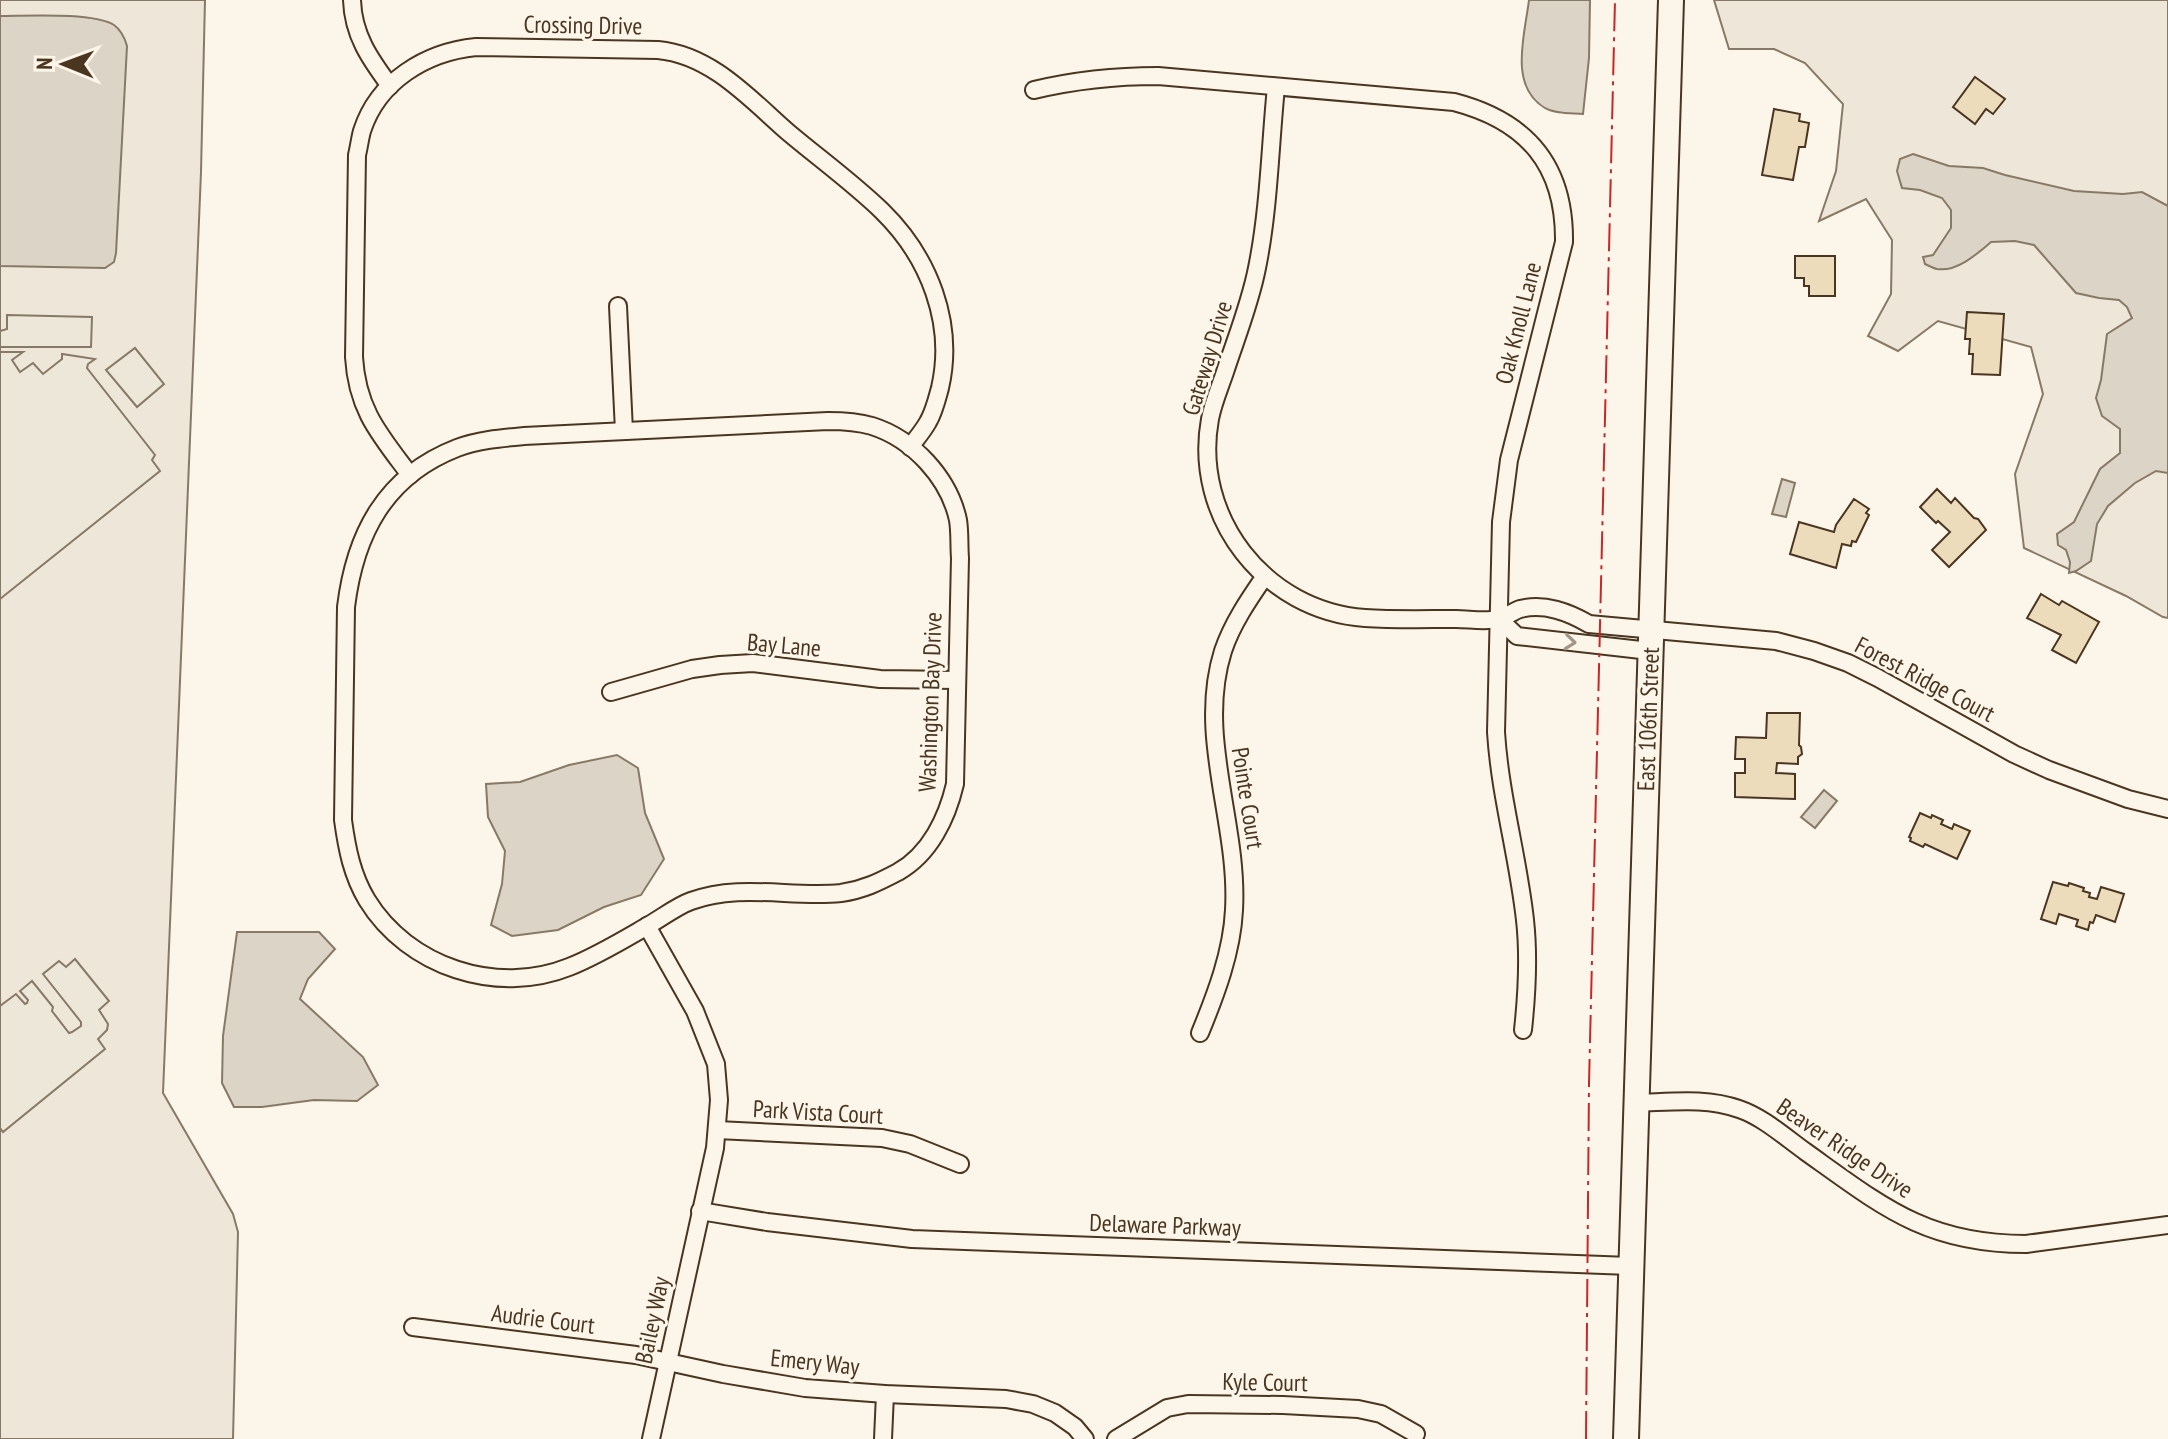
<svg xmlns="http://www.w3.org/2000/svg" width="2168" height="1439" font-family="'PT Sans Narrow',sans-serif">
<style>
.green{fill:#ede6d9;stroke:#887966;stroke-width:2}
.parking{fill:#ede7d9;stroke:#887966;stroke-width:2}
.water{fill:#dcd4c6;stroke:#887966;stroke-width:2}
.building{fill:#ecdcbc;stroke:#4a3520;stroke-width:2}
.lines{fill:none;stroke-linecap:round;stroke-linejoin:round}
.street-casing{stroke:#4a3520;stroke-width:20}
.secondary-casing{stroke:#4a3520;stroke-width:28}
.street{stroke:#fbf6e9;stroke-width:16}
.secondary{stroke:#fbf6e9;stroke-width:24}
.power{stroke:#c62828;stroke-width:2;stroke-dasharray:28 6 4 6;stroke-linecap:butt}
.oneway{stroke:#a29684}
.labels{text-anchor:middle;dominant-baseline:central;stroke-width:6;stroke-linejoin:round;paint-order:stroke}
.street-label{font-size:24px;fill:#4a3520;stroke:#fbf6e9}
</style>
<rect width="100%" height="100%" fill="#fbf6e9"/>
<g class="green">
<polygon points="0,0 205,0 201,172 163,1093 233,1214 238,1232 233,1439 0,1439"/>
<polygon points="1714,0 2168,0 2168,618 2163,617 2126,596 2024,548 2015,474 2043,394 2031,347 1938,321 1898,351 1868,336 1891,294 1892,240 1866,199 1819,221 1836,171 1843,104 1805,63 1774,49 1729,49"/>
</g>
<g class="parking">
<polygon points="7,315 92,317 91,347 0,347 0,331 7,329"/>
<polygon points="135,348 164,384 137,407 106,370"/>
<polygon points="0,352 23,352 12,360 20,372 33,363 43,374 62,359 62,354 95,359 88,364 87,368 155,455 152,460 160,471 0,599"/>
<polygon points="75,959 109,1001 99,1010 108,1024 107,1030 98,1039 105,1049 3,1132 0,1128 0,1006 16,994 25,1004 27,1003 28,1000 20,991 32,981 53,1007 52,1011 69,1033 72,1032 81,1026 81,1022 43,974 59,961 66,967"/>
</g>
<g class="water">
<path d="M1529 0H1590L1589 58 1583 114C1571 113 1555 114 1545 108 1508 86 1525 34 1529 0Z"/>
<path d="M0 16C27 16 92 12 114 25 121 30 125 39 127 46L116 253 114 262 105 268 0 266Z"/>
<path d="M1913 154 1949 166 1983 168 2005 175 2074 191 2123 194 2142 192 2168 206V473L2156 471 2135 483 2108 506 2097 524 2091 561 2076 571 2069 573 2070 562 2066 550 2058 545 2057 534 2074 522 2100 469 2120 453V429L2102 416 2096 398 2101 380 2107 334 2132 318 2127 307 2119 300 2099 298 2076 293 2034 245 2015 241 1991 242C1977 254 1957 272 1937 269 1933 268 1929 266 1925 264L1923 257 1933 255 1951 228V210L1942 198 1920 190 1902 188 1897 171 1900 159Z"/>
<polygon points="1782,479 1795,483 1786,517 1772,514"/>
<polygon points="617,755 638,768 645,813 664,859 641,895 604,907 558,930 512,936 491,925 502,884 505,851 488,817 486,784 520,782 569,765"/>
<polygon points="1824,790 1837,801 1815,828 1801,817"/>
<polygon points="237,932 319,932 335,949 308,979 300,999 363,1057 378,1085 357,1101 314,1100 262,1107 234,1107 222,1083 223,1036"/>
</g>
<g class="building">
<polygon points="1975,77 2005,99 1993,114 1986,109 1975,124 1953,107"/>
<polygon points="1774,109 1800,114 1799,121 1809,123 1805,147 1799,147 1793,180 1762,175"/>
<polygon points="1795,256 1835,256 1835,296 1809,296 1809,286 1804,286 1804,278 1795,278"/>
<polygon points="1967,312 2004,314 2000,375 1972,374 1973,354 1969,354 1970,339 1965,339"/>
<polygon points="1937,489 1951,503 1955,498 1974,518 1978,519 1986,530 1949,567 1932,550 1950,532 1938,521 1936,523 1920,507"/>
<polygon points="1854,499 1869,509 1866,513 1869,515 1856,542 1852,541 1851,546 1842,544 1836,568 1790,554 1799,522 1834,532 1836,525"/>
<polygon points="2041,594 2059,605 2062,601 2099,622 2076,663 2052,650 2061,635 2027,618"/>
<polygon points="1767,713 1800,713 1799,745 1801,747 1802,754 1798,757 1798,764 1777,763 1776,773 1795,774 1795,799 1735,797 1735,773 1745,773 1745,759 1735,759 1736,737 1766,738"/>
<polygon points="1920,813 1931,818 1932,815 1943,820 1941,824 1952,829 1954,824 1970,831 1957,859 1925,844 1923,847 1910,841 1911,838 1909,837"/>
<polygon points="2053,882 2068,886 2069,883 2084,888 2083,891 2090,893 2089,897 2097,899 2101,887 2124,894 2115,922 2096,915 2093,923 2090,922 2088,930 2076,926 2078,920 2059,914 2056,924 2041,919"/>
</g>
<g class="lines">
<g class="street-casing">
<g id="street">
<path d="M352 0C353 35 370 59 390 86"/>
<path d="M1276 87C1270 147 1269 209 1257 268 1250 304 1236 338 1225 372 1220 387 1213 403 1210 419 1192 517 1265 611 1365 618 1395 620 1426 619 1456 619 1469 619 1485 622 1498 619 1506 618 1513 611 1520 609 1545 603 1568 612 1589 624L1776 641 1814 651 1848 663 1878 678 2014 754 2049 770 2128 799 2168 809"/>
<path d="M1034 90C1076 80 1115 76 1158 76L1454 102C1527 121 1565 165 1564 242L1509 460 1501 522 1496 732C1500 796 1518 856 1525 920 1529 956 1527 993 1523 1030"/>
<polyline points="618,306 624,431"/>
<path d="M828 421C843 421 858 422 872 426 913 439 949 478 958 520 960 532 959 546 960 558L955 784C947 818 930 854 898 872 879 882 863 890 841 893 791 898 740 883 691 901 677 906 663 917 649 925 623 940 597 956 569 967 497 996 408 967 367 900 352 875 347 849 343 820L346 607C355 534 385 476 457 448 478 440 502 438 524 436Z"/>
<path d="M410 475C380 435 357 410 354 357L357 155C359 147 360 138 362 131 378 81 426 52 476 47L658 50C712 55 751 100 789 133 820 159 853 183 882 211 929 257 955 323 940 388 937 399 934 412 928 422 923 431 916 439 910 447"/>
<polyline points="1499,619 1517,636 1650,651"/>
<polyline points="611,692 692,669 720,665 753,663 880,679 957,680"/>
<polyline points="647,926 695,1011 716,1064 719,1100 715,1148 651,1439"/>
<path d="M1200 1033C1216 994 1232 952 1234 910 1239 823 1196 737 1223 651 1232 624 1249 599 1265 576"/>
<path d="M1636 1103C1671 1102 1706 1097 1739 1109 1763 1117 1785 1137 1806 1152 1883 1207 1927 1244 2026 1244L2168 1225"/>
<polyline points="717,1130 882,1138 910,1144 960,1164"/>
<polyline points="700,1211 767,1222 912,1239 1630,1266"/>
<polyline points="413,1327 636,1355 723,1374 805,1388 885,1394 1006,1399 1033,1404 1055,1413 1075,1427 1085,1439"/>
<polyline points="883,1439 885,1394"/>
<polyline points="1116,1439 1167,1408 1188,1404 1283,1405 1358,1409 1381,1414 1416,1434"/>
</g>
</g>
<g class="secondary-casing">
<polyline id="secondary" points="1626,1439 1671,0"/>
</g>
<use href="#street" class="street"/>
<use href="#secondary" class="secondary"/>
<polyline class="power" points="1586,1439 1589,1084 1615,0"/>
</g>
<defs><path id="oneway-chevron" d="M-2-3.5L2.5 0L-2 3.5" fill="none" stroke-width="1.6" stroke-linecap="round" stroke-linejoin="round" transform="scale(2)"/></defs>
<use class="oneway" href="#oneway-chevron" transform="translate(1570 642) rotate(6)"/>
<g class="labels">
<g class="street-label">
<text transform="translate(583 25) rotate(1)">Crossing Drive</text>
<text transform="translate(1518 323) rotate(-76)">Oak Knoll Lane</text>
<text transform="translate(1207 358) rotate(-73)">Gateway Drive</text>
<text transform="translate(784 645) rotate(5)">Bay Lane</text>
<text transform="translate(1925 679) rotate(28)">Forest Ridge Court</text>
<text transform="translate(930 702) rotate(-88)">Washington Bay Drive</text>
<text transform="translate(1648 719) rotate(-88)">East 106th Street</text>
<text transform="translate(1248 798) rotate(81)">Pointe Court</text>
<text transform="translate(818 1112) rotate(3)">Park Vista Court</text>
<text transform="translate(1845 1148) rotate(34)">Beaver Ridge Drive</text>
<text transform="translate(1165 1225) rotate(2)">Delaware Parkway</text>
<text transform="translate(543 1319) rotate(7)">Audrie Court</text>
<text transform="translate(652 1320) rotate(-78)">Bailey Way</text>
<text transform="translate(815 1362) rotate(6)">Emery Way</text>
<text transform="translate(1265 1382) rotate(1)">Kyle Court</text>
</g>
</g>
<g transform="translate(64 64) rotate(271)" stroke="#fbf6e9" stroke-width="6" paint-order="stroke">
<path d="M0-6L14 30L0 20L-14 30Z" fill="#4a3520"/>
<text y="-12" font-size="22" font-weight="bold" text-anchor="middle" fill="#4a3520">N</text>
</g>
</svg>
